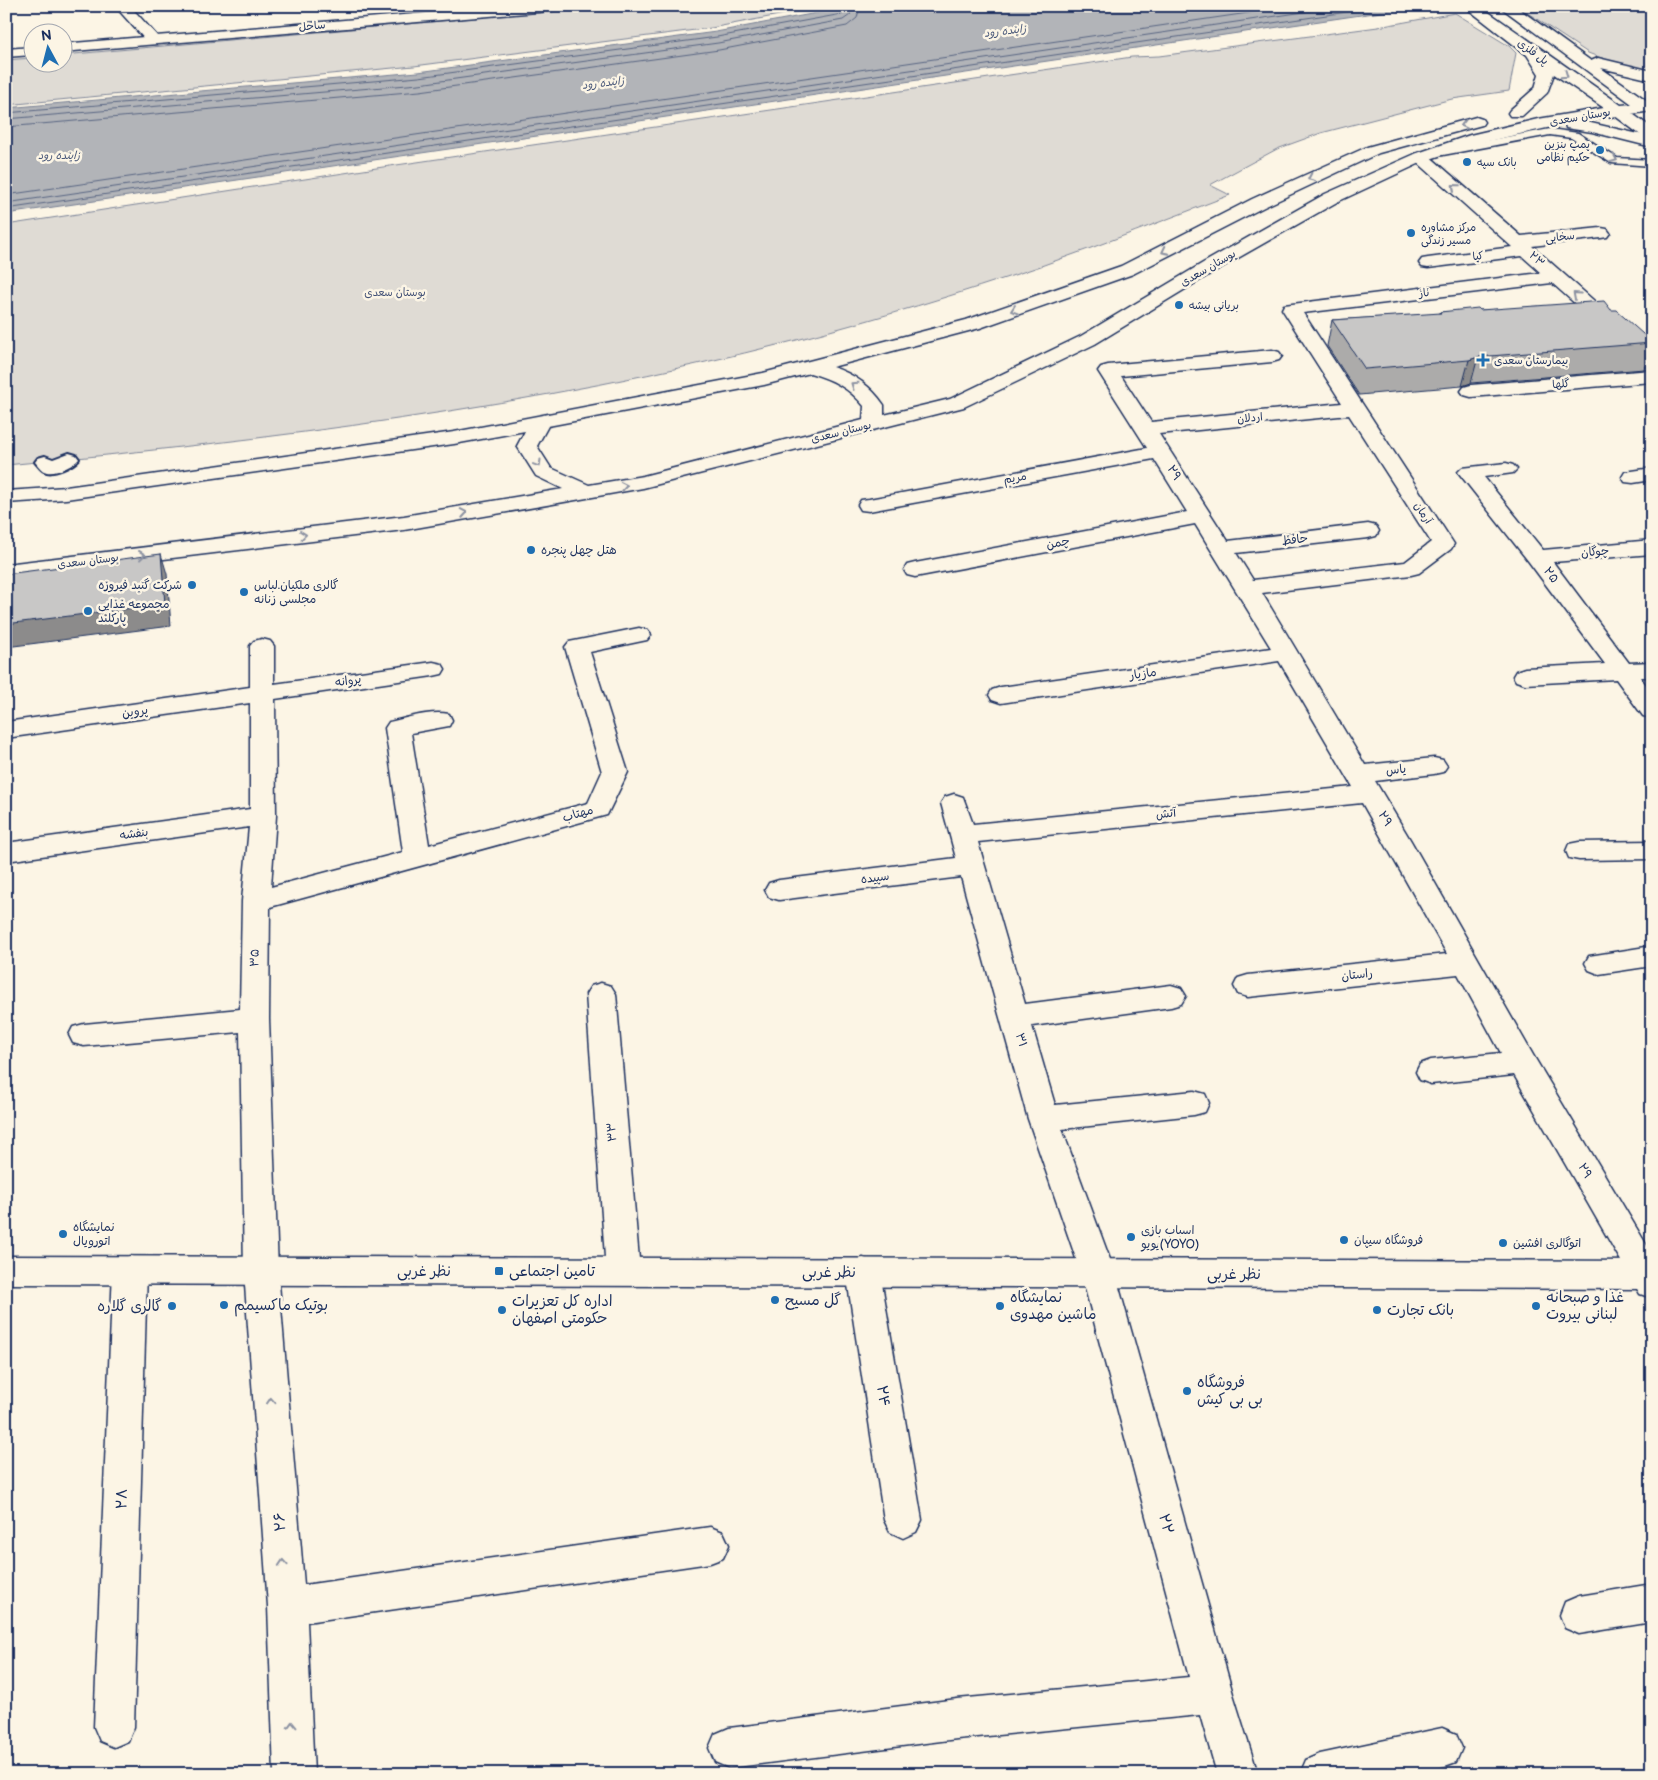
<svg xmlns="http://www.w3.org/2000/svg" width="1658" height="1780" font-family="'Balsamiq Sans','Playpen Sans Arabic',sans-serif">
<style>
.green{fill:#dfdbd4;stroke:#7d8599}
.water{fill:#b2b4b8;stroke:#767f94}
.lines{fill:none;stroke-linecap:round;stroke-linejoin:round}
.shore{stroke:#576482;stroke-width:1}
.service-casing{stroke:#1b2f5e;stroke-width:3}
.pedestrian-casing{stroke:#1b2f5e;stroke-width:4}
.minor-casing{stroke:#1b2f5e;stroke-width:3}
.tertiary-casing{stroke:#1b2f5e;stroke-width:3}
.secondary-casing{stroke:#1b2f5e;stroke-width:3}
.primary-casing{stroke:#1b2f5e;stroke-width:3}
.service{fill:#fcf5e5;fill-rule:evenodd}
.pedestrian{fill:#fcf5e5;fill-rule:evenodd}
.minor{fill:#fcf5e5;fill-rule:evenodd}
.tertiary{fill:#fcf5e5;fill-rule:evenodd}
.secondary{fill:#fcf5e5;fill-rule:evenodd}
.primary{fill:#fcf5e5;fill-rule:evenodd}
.wall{fill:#acabaa;stroke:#1b2f5e}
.shaded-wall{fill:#8c8b8b;stroke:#1b2f5e}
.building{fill:#c8c7c6;stroke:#1b2f5e}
.oneway{stroke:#8c92a2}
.poi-dot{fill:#1f6fb2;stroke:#fcf5e5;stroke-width:2}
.labels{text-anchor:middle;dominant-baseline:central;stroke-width:5;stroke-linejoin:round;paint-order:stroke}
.far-street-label{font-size:11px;fill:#1b2f5e;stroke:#fcf5e5}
.far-water-label{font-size:11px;font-style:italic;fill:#485779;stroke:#fcf5e5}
.far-poi-label{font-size:11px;fill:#1b2f5e;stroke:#fcf5e5;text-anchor:start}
.far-park-label{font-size:11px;fill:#425176;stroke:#fcf5e5}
.street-label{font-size:12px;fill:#1b2f5e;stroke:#fcf5e5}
.poi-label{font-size:12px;fill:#1b2f5e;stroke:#fcf5e5;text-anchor:start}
.near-street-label{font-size:15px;fill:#1b2f5e;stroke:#fcf5e5}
.near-poi-label{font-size:15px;fill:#1b2f5e;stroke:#fcf5e5;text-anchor:start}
</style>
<rect width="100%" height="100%" fill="#fcf5e5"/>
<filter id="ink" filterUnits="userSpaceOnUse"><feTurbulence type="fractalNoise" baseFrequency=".02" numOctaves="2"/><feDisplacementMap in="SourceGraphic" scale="10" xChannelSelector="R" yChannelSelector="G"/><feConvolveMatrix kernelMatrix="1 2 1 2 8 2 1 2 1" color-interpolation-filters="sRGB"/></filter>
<g filter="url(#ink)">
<g class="green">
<polygon points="607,6 827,6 711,28 414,66 6,105 6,60 32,58 32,62 62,62 63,55"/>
<polygon points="1517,6 1652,6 1652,71 1612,62 1588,53"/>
<path d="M1455 13 1509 46 1516 53 1509 91 1452 99 1321 133 1277 149 1210 185 1230 195C1167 219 1104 244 1041 266 959 294 876 319 793 341 535 407 270 440 6 465V225L383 167 1132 57 1159 56 1378 27Z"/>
</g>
<polygon class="water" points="854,6 1422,6 6,214 6,108 418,72 716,32"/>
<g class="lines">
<g class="shore">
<polyline points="6,113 419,77 717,37 842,14 846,6"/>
<polyline points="6,119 419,84 718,43 843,20 850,15 853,6"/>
<polyline points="6,127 420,91 719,50 847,26 857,18 860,6"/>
<polyline points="6,195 1296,6"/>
<polyline points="6,203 1345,6"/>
<polyline points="6,209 1388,6"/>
</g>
<g class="service-casing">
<polygon id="service" points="1550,129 1578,133 1617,158 1652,160 1652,166 1611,163 1571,138 1550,135 1443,155 1438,152 1443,149"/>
</g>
<g class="pedestrian-casing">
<path id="pedestrian" d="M69 453 76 455 79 459C73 466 53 476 44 471 41 470 38 465 35 462L38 458 45 456 53 459Z"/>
</g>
<g class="minor-casing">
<g id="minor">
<polygon points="115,6 130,6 158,37 160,40 158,43 148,43"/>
<path d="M1421 152 1427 154 1521 236 1601 228 1607 229 1610 233 1607 237 1601 238 1532 246 1652 352V368L1645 366 1552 283 1303 313 1454 544 1451 549 1419 573 1411 575 1262 593 1365 765 1434 758 1443 760 1447 766 1443 772 1434 774 1375 781 1411 841 1533 1055 1652 1254V1298L1640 1294 1514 1075 1431 1084 1420 1080 1416 1072 1420 1064 1431 1060 1501 1053 1458 974 1248 997 1238 994 1234 986 1238 978 1248 975 1447 954 1362 803 978 842 1025 1004 1171 985 1181 988 1186 996 1181 1004 1171 1007 1032 1026 1055 1105 1194 1091 1205 1094 1209 1103 1205 1112 1194 1115 1062 1129 1115 1273 1233 1694 1258 1774H1217L1200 1715 957 1739 729 1768 715 1762 709 1748 715 1734 729 1728 957 1699 1189 1677 1081 1273 1028 1119 961 877 779 900 769 897 765 890 769 883 779 880 956 858 941 803 945 797 954 794 963 797 973 824 1353 787 1279 661 1001 703 992 700 989 695 992 690 1001 687 1271 648 1195 524 915 577 907 575 904 570 907 565 915 563 1187 512 1154 459 869 511 861 510 858 505 861 500 869 499 1147 448 1098 371 1101 367 1108 365 1272 350 1279 352 1282 356 1279 360 1272 362 1121 376 1151 422 1342 403 1282 309 1284 305 1541 273 1522 256 1428 268 1422 267 1419 263 1422 259 1428 258 1512 247 1415 160 1413 157 1415 154ZM1349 415 1431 542 1405 562 1253 580 1236 553 1368 538 1376 536 1379 531 1376 526 1368 524 1228 541 1159 434Z"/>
<polygon points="1652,370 1652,382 1471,397 1464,395 1461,391 1464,387 1471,385"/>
<polygon points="1506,463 1513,465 1517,469 1513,473 1484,477 1543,550 1652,540 1652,554 1553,562 1629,663 1652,662 1652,677 1640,677 1652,693 1652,718 1643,716 1616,679 1525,684 1516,681 1513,676 1516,671 1525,668 1605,664 1529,562 1458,472 1462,468"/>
<polygon points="1652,468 1652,480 1633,483 1625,482 1622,477 1625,472"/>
<path d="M639 628 647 630 651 635 647 640 590 652 628 772 607 815 270 907 269 1019 278 1271 304 1585 710 1527 723 1532 729 1545 723 1558 710 1563 307 1622 314 1774H274L268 1606 244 1271 240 1032 84 1046 73 1043 69 1035 73 1027 84 1024 240 1009 242 901 249 827 6 861V843L250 809V703L6 738V722L250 687V646L254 641 262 639 270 641 274 646V684L433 662 442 664 445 669 442 674 433 676 275 699 276 816 271 887 403 852 385 728 389 722C407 718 431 710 449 714L452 720 449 726 411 733 429 845 588 803 602 772 565 647 569 642Z"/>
<polygon points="1652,841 1652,859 1579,860 1569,858 1566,851 1569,844 1579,842"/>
<polygon points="1652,946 1652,966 1599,974 1589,970 1585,963 1589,956"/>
<polygon points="601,983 611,986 616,994 640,1271 635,1281 623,1285 611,1281 606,1271 586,994 591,986"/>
<polygon points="130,1256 142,1260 147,1270 134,1727 128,1741 114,1747 100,1741 94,1727 113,1270 118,1260"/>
<polygon points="863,1258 875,1262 880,1272 922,1520 916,1532 903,1538 890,1532 884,1520 846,1272 851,1262"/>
<polygon points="1652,1584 1652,1622 1579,1634 1565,1628 1560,1615 1565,1602 1579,1596"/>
<path d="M1442 1728 1456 1734 1462 1748 1456 1762C1411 1780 1349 1774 1300 1774L1306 1760 1320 1754Z"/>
</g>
</g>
<g class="tertiary-casing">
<g id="tertiary">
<polygon points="508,6 568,6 561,10 62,52 62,44"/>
<polygon points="32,47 32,55 6,57 6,49"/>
</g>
</g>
<g class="secondary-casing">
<g id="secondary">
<polygon points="1617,105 1623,107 1652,128 1652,141 1646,139 1611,113 1609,110 1611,107"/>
<polygon points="6,1256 1652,1261 1652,1289 6,1284"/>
</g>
</g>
<g class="primary-casing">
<path id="primary" d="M1464 6H1480L1621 105 1632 104 1499 6H1515L1591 61 1598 58 1652 71V80L1601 68 1649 102 1652 101V111L1582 121 1652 137V147L1592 132 1566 128 1565 124 1475 144 1427 160 1337 202 1215 271 1095 344 964 407 643 488 587 498 404 530 6 578V564L404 516 563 489 536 476 517 446 525 431 454 444 66 499 6 503V491L66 487 454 432 763 373 966 320 1121 266 1252 199 1367 147 1476 117 1482 119 1484 122 1482 125 1379 153 1264 207 1133 274 980 328 832 367C854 374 871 386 884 405V415L950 399 1081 336 1203 263 1325 194 1415 154 1470 135 1538 119 1604 108 1554 74 1547 93 1522 116H1510L1508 113 1510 110 1535 88 1539 74 1527 55ZM810 373C832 379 849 388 864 406L863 420 643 476 589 485 551 468 537 446 548 426 764 385Z"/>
</g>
<use href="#service" class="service"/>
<use href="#pedestrian" class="pedestrian"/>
<use href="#minor" class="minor"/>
<use href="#tertiary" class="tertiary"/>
<use href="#secondary" class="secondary"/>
<use href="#primary" class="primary"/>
</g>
<polygon class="wall" points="1480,310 1611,310 1652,342 1652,346 1644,369 1471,383 1462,386 1359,395 1327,346 1332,320 1440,314 1440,312"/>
<g class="shaded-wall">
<polygon points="1478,357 1471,383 1462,386 1469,360"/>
<polygon points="161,554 167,574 171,626 6,647 6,624"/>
</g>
<g class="building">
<polygon points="1604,301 1611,310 1616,310 1652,342 1652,343 1478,357 1469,360 1365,369 1332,320 1441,313 1440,312 1478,308 1480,310"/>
<polygon points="161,554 165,604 6,624 6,574"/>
</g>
<defs><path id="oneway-chevron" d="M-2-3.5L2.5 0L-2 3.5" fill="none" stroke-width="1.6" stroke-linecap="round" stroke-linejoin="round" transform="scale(1.25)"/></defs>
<g class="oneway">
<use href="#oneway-chevron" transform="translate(1565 75) rotate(35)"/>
<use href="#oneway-chevron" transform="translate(1464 125) rotate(167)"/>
<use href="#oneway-chevron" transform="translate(1614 159) rotate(22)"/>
<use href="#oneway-chevron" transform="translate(1311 178) rotate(155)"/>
<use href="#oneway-chevron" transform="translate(1455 187) rotate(-139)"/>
<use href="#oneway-chevron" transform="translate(1165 251) rotate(153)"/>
<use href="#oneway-chevron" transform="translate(1576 295) rotate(-138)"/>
<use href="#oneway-chevron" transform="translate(1014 310) rotate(161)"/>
<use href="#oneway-chevron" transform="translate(854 385) rotate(-145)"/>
<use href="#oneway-chevron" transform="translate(538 464) rotate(59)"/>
<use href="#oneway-chevron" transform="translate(624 486) rotate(-10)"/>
<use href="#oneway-chevron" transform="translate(464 513) rotate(-10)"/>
<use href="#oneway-chevron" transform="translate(303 535) rotate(-7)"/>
<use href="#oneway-chevron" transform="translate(142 555) rotate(-7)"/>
<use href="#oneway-chevron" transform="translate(271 1401) rotate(-94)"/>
<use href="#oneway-chevron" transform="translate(283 1563) rotate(-94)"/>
<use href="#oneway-chevron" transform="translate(292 1725) rotate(-92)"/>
</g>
</g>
<g class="poi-dot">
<circle cx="1600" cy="150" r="5"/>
<circle cx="1467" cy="162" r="5"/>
<circle cx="1411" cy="233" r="5"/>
<circle cx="1179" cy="305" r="5"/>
<path d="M1480.5 352.5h5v5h5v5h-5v5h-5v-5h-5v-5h5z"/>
<circle cx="531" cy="550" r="5"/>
<circle cx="192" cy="585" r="5"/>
<circle cx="244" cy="592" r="5"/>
<circle cx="88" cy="611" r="5"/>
<circle cx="63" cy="1234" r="5"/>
<circle cx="1131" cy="1237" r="5"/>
<circle cx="1344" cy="1240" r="5"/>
<circle cx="1503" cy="1243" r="5"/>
<rect x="494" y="1266" width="10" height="10" rx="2.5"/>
<circle cx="775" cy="1300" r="5"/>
<circle cx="224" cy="1305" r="5"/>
<circle cx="172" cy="1306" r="5"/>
<circle cx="1000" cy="1306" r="5"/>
<circle cx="1536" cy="1306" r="5"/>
<circle cx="502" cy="1310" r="5"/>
<circle cx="1377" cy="1310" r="5"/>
<circle cx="1187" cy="1391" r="5"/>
</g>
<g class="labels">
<g class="far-street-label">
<text transform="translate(312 26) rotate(-5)">ساحل</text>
<text transform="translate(1533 52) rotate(36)">پل فلزی</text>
<text transform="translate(1580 117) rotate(-10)">بوستان سعدی</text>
<text transform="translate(1560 237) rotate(-6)">سخایی</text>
<text transform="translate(1478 256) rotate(-7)">کیا</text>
<text transform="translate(1537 259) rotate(43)">۲۳</text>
<text transform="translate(1208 268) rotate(-30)">بوستان سعدی</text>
<text transform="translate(1424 293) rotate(-7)">ناز</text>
<text transform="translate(1561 384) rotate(-5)">گلها</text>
<text transform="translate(1250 418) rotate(-6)">اردلان</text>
<text transform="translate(841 432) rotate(-14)">بوستان سعدی</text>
<text transform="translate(1015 478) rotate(-10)">مریم</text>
<text transform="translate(1423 513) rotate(57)">آرمان</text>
<text transform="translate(88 561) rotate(-7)">بوستان سعدی</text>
</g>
<g class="far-water-label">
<text transform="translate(1005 31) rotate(-7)">زاینده رود</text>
<text transform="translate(603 83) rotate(-7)">زاینده رود</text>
<text x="59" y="155">زاینده رود</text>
</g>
<g class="far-poi-label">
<text x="1590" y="144" text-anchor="end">پمپ بنزین<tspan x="1590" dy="13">حکیم نظامی</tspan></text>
<text x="1477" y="162">بانک سپه</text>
<text x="1421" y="227">مرکز مشاوره<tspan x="1421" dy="13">مسیر زندگی</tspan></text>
<text x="1189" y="305">بریانی بیشه</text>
<text x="1494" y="360">بیمارستان سعدی</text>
</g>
<g class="far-park-label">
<text x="395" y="292">بوستان سعدی</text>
</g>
<g class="street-label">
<text transform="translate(1174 473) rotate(58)">۲۹</text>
<text transform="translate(1295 540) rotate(-7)">حافظ</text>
<text transform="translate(1058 543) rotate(-11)">چمن</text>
<text transform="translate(1595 552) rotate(-5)">چوگان</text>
<text transform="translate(1551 575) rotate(54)">۲۵</text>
<text transform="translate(1143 674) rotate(-8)">مازیار</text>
<text transform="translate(348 681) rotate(-8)">پروانه</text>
<text transform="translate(135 712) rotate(-8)">پروین</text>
<text transform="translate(1396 770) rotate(-6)">یاس</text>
<text transform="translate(578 814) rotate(-16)">مهتاب</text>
<text transform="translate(1166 814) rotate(-6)">آتش</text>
<text transform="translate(1385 819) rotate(59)">۲۹</text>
<text transform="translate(134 834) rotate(-8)">بنفشه</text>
<text transform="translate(875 878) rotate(-7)">سپیده</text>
<text transform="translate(255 958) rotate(-89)">۳۵</text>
<text transform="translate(1357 975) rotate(-6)">راستان</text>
<text transform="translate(1021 1040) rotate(74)">۳۱</text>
<text transform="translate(612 1132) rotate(-95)">۳۳</text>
<text transform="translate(1585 1171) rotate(60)">۲۹</text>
</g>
<g class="poi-label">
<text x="541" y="550">هتل چهل پنجره</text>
<text x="182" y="585" text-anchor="end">شرکت گنبد فیروزه</text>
<text x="254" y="585">گالری ملکیان.لباس<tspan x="254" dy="14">مجلسی زنانه</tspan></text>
<text x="98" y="604">مجموعه غذایی<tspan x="98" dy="14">پارکلند</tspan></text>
<text x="73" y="1227">نمایشگاه<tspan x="73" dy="14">اتورویال</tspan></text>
<text x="1141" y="1230">اسباب بازی<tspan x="1141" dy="14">یویو(YOYO)</tspan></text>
<text x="1354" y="1240">فروشگاه سیپان</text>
<text x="1513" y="1243">اتوگالری افشین</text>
</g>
<g class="near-street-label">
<text x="424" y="1271">نظر غربی</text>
<text x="829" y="1272">نظر غربی</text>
<text x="1234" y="1274">نظر غربی</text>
<text transform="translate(883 1396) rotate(81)">۲۴</text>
<text transform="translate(122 1499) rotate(-88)">۲۸</text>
<text transform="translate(280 1522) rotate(-94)">۲۶</text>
<text transform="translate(1166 1524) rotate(75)">۲۲</text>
</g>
<g class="near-poi-label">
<text x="509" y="1271">تامین اجتماعی</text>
<text x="1010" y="1297">نمایشگاه<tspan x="1010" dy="17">ماشین مهدوی</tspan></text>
<text x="1546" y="1297">غذا و صبحانه<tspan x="1546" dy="17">لبنانی بیروت</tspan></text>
<text x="785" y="1300">گل مسیح</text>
<text x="512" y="1301">اداره کل تعزیرات<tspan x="512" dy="17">حکومتی اصفهان</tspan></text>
<text x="234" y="1305">بوتیک ماکسیمم</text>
<text x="162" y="1306" text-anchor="end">گالری گلاره</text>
<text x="1387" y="1310">بانک تجارت</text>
<text x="1197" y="1382">فروشگاه<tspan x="1197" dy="17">بی بی کیش</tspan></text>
</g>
</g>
<rect width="1658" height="1780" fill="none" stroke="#fcf5e5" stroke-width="25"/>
<rect x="12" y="12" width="1633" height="1755" fill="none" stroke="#1b2f5e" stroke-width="2" filter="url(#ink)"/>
<g transform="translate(48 48) rotate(353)"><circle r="24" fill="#fcf5e5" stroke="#a2a6af"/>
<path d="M0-4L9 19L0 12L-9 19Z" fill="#1f6fb2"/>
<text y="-8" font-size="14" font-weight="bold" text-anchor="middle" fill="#1b2f5e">N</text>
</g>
</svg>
